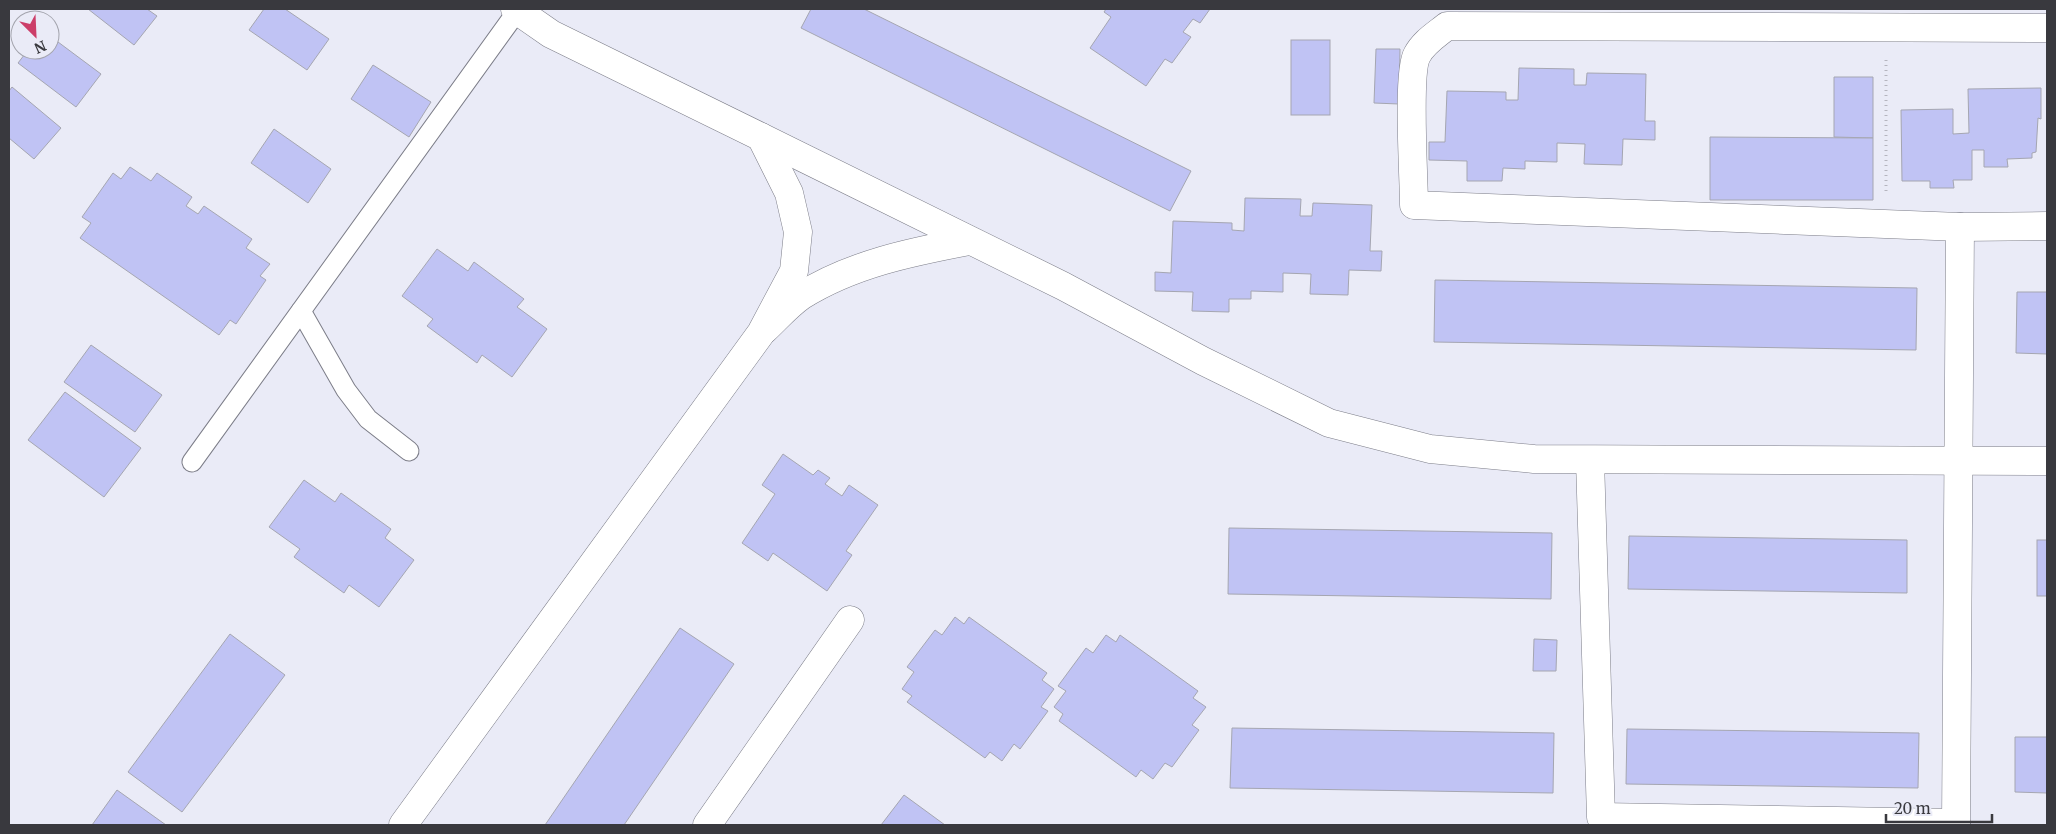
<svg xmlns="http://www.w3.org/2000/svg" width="2056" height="834" font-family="Merriweather,serif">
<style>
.building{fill:#c0c3f4;stroke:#a5a6b1}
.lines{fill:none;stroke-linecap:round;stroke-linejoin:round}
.service-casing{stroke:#7c7d88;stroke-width:21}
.minor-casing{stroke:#7c7d88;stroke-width:29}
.tertiary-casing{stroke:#7c7d88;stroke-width:29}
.secondary-casing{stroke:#7c7d88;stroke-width:29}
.path{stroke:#b5b5bf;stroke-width:3;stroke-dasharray:1 4;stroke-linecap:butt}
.service{stroke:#fff;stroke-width:19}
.minor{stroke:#fff;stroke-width:28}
.tertiary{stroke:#fff;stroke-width:28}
.secondary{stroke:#fff;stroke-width:28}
</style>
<rect width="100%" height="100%" fill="#eaebf7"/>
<g class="building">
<polygon points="88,9 147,9 157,16 134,45"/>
<polygon points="264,9 285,9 329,39 307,70 249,30"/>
<polygon points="811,9 864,9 1191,171 1170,211 801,28"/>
<polygon points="1106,9 1210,9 1200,23 1193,19 1183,32 1191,37 1172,63 1165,59 1146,86 1090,48 1111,17 1104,12"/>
<polygon points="50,36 101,74 76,107 18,63 28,50 50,50"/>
<rect x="1291" y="40" width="39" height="75"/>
<polygon points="1376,49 1400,49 1399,104 1374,103"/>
<polygon points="373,65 431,102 409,137 351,99"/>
<polygon points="1519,68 1574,69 1574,85 1586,85 1587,73 1646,74 1645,121 1655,121 1655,140 1623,139 1622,165 1584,164 1585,144 1557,143 1557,162 1525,161 1525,169 1503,168 1502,181 1467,181 1467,161 1429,160 1429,142 1445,142 1447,91 1506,92 1506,100 1518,100"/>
<polygon points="1834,77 1873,77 1873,138 1834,137"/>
<polygon points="12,87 61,128 34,159 9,138 9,91"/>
<polygon points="2041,88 2041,119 2038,118 2036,152 2032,153 2032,158 2007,159 2008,167 1984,167 1984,150 1972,150 1972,180 1953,180 1954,188 1930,188 1930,181 1902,181 1901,110 1953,109 1953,134 1969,133 1968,89"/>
<polygon points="274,129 331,169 308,203 251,163"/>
<polygon points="1710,137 1873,138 1873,200 1710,200"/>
<polygon points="130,167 151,181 157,173 192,197 186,206 198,214 204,206 252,239 246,248 270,264 260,276 266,280 236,324 230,320 219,335 80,238 91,223 82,217 113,173 121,179"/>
<polygon points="1245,198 1301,199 1300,216 1312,216 1313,203 1372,205 1370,251 1382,251 1381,271 1349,270 1348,295 1310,294 1311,274 1283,273 1283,292 1251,291 1251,299 1229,299 1229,312 1192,311 1193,292 1155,291 1155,272 1171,273 1173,221 1232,223 1232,230 1244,231"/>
<polygon points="437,249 468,271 474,262 524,299 517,307 547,329 512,377 482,355 477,363 427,326 433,319 402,296"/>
<polygon points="1435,280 1917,288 1916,350 1434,342"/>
<polygon points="2017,292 2047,292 2047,354 2016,353"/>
<polygon points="91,345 162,395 135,432 64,382"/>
<polygon points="65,392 141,448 104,497 28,440"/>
<polygon points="783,454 813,475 818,470 830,478 825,484 842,496 849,485 878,505 846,551 852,555 827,591 773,553 768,561 742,543 775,494 762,485"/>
<polygon points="304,480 335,502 341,493 391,529 385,538 414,560 379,607 349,585 344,593 294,557 300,549 269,527"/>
<polygon points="1229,528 1552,533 1551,599 1228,594"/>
<polygon points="1629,536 1907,540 1907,593 1628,589"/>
<rect x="2037" y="540" width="10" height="56"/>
<polygon points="955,617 964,624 969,617 1047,673 1042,680 1054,689 1041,707 1048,711 1020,749 1014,744 1002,761 990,752 985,758 907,702 912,696 902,689 914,672 907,667 935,630 942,635"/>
<polygon points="680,628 734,664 624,825 545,825"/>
<polygon points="230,634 285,675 182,812 128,772"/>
<polygon points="1106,635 1116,642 1120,635 1198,691 1193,698 1206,707 1192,725 1199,730 1172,767 1165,763 1153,779 1141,770 1136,777 1059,721 1063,714 1054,707 1066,691 1058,686 1086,648 1093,653"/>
<polygon points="1534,639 1557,640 1556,671 1533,671"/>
<polygon points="1232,728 1554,733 1553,793 1230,788"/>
<polygon points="1627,729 1919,733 1918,788 1626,784"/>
<polygon points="2015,737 2047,737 2047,793 2015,792"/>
<polygon points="117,790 166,825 92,825"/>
<polygon points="904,795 945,825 881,825"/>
</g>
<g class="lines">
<g class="service-casing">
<g id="service">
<polyline points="301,311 346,390 368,419 409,451"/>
<polyline points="192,462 518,10"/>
</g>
</g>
<g class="minor-casing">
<g id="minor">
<path d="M2047 28 1447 26C1436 35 1424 42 1417 55 1407 73 1414 179 1414 205L1960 227 2047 226"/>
<polyline points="1590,460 1601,817 1956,823"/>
<polyline points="707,825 850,620"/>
<polyline points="1956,825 1960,227"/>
</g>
</g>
<g class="tertiary-casing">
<g id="tertiary">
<polyline points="761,137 1063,286 1203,361 1329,423 1430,449 1534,459 2047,461"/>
<path d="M764 330C776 319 788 305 801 296 852 264 911 252 969 241"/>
</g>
</g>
<g class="secondary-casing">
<polyline id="secondary" points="403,825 761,333 794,271 798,232 789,193 761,137 551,34 515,9"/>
</g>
<polyline class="path" points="1886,191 1886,60"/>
<use href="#service" class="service"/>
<use href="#minor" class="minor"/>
<use href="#tertiary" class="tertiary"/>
<use href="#secondary" class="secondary"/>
</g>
<rect width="2056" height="834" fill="none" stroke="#39393e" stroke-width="20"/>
<g transform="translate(35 35) rotate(156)"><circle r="24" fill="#eaebf7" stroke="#a3a4ad"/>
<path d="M0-4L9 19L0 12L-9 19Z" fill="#cc3e69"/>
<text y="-8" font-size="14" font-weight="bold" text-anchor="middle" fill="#39393e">N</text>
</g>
<path d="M1886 814v8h106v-8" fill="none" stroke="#39393e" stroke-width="2.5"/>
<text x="1894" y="814" font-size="15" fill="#39393e" stroke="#eaebf7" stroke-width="4" paint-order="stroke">20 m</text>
</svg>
